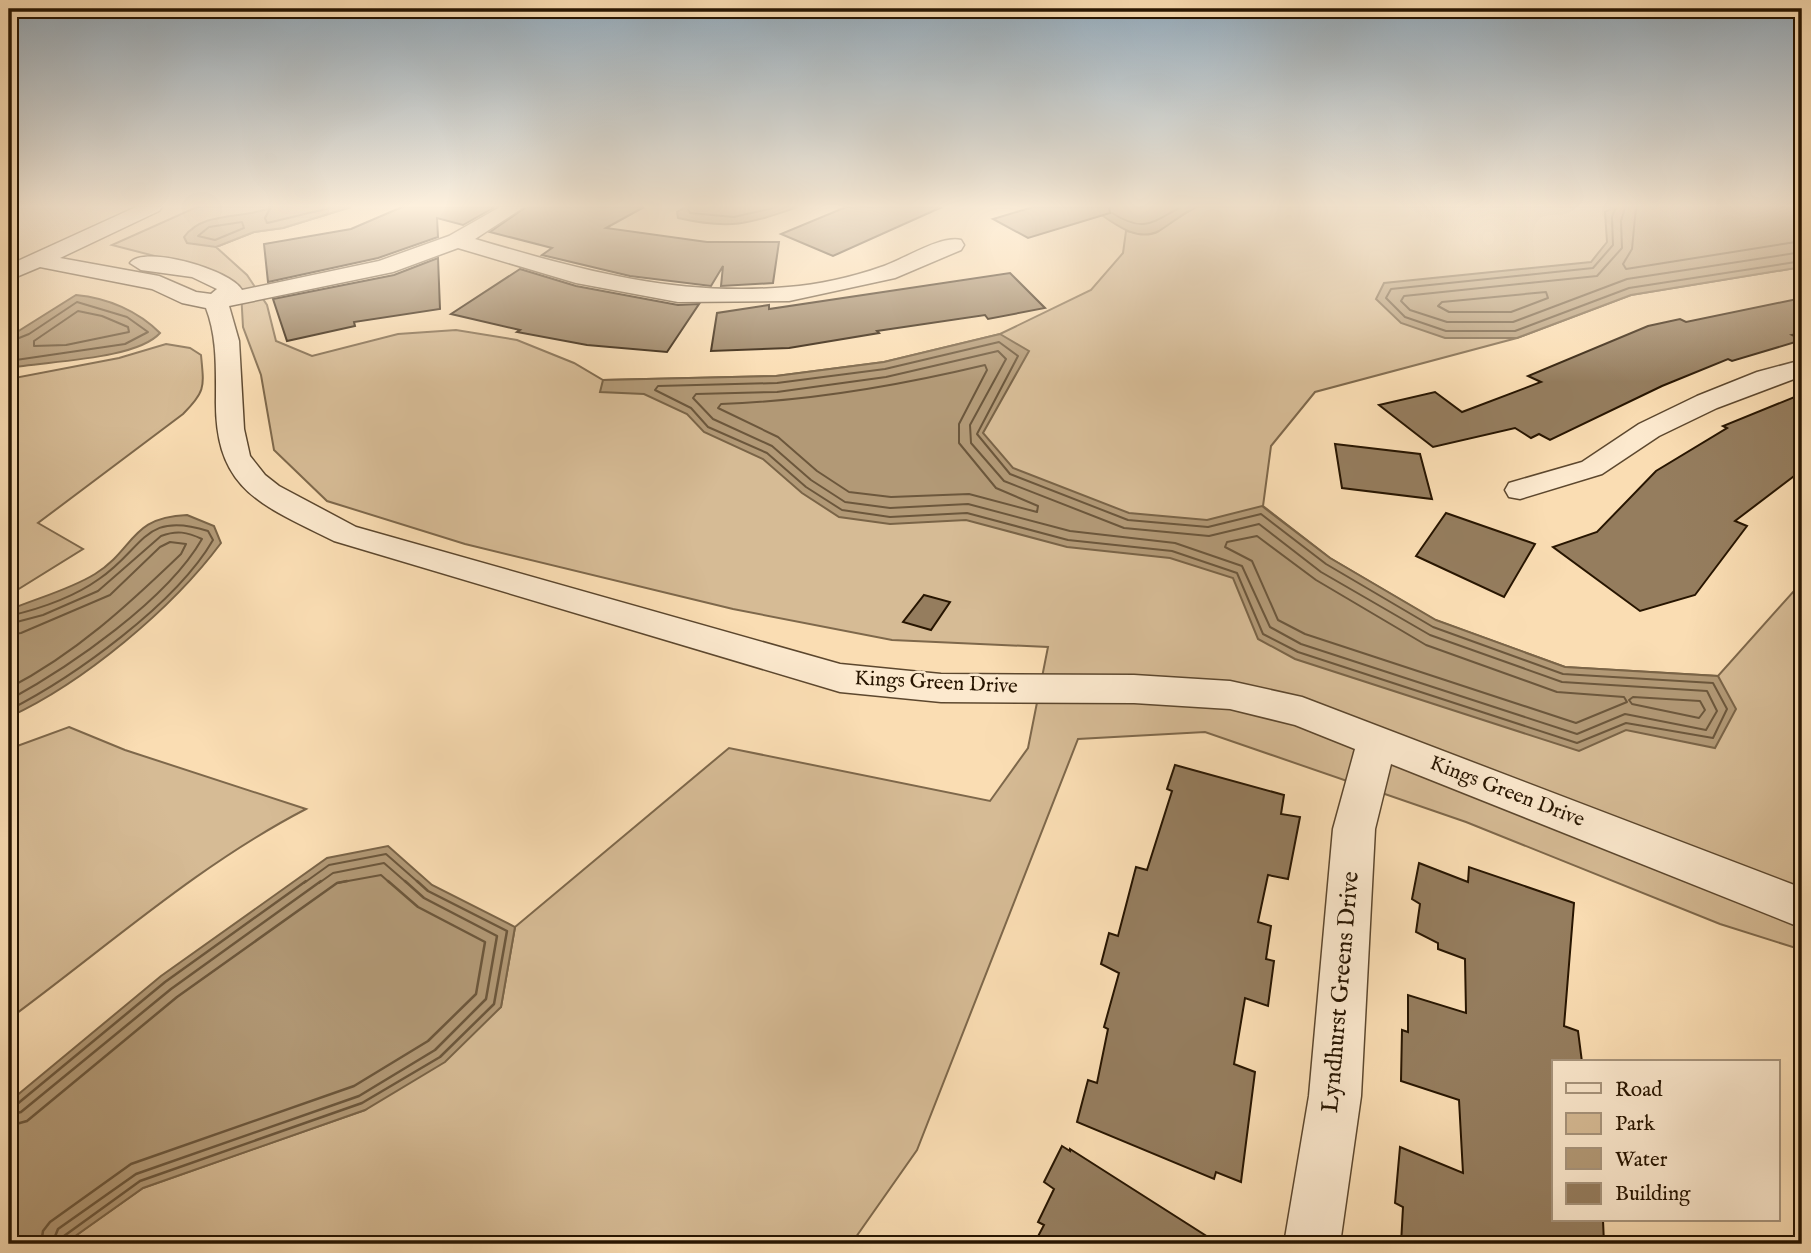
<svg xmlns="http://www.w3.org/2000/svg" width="1811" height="1253" font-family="'IM FELL English',serif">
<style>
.green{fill:#d6bb95;stroke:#7e684b;stroke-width:2}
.water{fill:#b29976;stroke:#7a6447;stroke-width:2}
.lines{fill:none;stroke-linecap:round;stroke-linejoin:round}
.shore-far1{stroke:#6c573c;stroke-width:2}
.shore{stroke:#6c573c;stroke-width:2.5}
.building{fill:#957d5e;stroke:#271501;stroke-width:2}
.minor-casing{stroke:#5c472e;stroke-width:3}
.minor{fill:#fce9ce;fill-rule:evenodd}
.labels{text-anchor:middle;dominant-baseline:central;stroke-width:5;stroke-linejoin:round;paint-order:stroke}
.street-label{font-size:21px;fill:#271501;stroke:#fce9ce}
.near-street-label{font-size:24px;fill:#271501;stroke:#fce9ce}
</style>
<rect width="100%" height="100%" fill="#faddb3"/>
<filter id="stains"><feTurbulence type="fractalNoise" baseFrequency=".00286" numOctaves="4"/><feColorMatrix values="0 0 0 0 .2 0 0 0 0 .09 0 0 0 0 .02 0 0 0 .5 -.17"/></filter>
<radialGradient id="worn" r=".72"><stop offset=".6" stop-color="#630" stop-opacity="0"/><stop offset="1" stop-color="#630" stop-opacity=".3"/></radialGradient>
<g class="green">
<path d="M197 207H351L283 228 254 232 216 247 247 275 267 305 276 341 312 356 398 334 456 330 517 340 574 363 603 380 776 376 884 362 1000 334 1091 290 1123 253 1126 231C1159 237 1169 221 1196 207H1802V267L1631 295 1517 338 1315 392 1271 446 1263 506 1330 558 1435 620 1565 667 1718 676 1802 582V950L1720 924 1466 822 1205 732 1078 739 917 1150 851 1244H64L143 1188 365 1110 501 1007 515 927 729 748 990 801 1028 748 1048 647 892 640 733 609 465 544 327 501 274 450 261 375 243 327 241 291 209 270 112 245Z"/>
<path d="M166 344 190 348 201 355C204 387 206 391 183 414L38 523 83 549 9 595V379L119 358Z"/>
<path d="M69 727 125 750 306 809C198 865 107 947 9 1019V749Z"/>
</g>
<g class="water">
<path d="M272 207H351L283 228 254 232 216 247 187 243 184 237C204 210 244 220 272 207Z"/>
<path d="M685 207H798C748 224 731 230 678 218L677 212Z"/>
<path d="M1090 207H1196C1182 214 1172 223 1159 231 1135 244 1109 219 1090 207Z"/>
<polygon points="1614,207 1802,207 1802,267 1631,295 1517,338 1445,338 1401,323 1376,299 1384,283 1591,262 1607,242 1605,212"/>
<path d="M76 295C108 298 138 311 160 333 136 360 46 361 9 368V337Z"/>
<polygon points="1000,334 1029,351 983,433 1013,468 1129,513 1207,520 1262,506 1330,558 1436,620 1565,667 1718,676 1736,709 1715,748 1626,730 1579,751 1295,659 1258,639 1233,578 1170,558 1067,547 966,520 890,524 839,517 802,493 763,459 704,432 687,414 644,394 600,392 603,380 776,376 884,362"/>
<path d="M187 515 214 526 221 543C172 609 83 683 9 717V610C37 598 69 590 95 574 135 549 130 517 187 515Z"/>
<polygon points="388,846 432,885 515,927 501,1007 445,1062 365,1110 143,1188 64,1244 9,1244 9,1102 161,976 327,858"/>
</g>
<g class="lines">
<g class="shore-far1">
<polyline points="271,207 265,218 267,223 334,207"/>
<polyline points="687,207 690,213 734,217 777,207"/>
<polyline points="1616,207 1612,217 1613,245 1593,268 1391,289 1386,298 1405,317 1446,331 1515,331 1629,288 1802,261"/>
<polyline points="1625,207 1621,221 1622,248 1597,276 1404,296 1401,301 1410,310 1447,322 1513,322 1627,279 1802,252"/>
<polyline points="1636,207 1632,249 1623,264 1626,269 1802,241"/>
<path d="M1112 213C1144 233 1151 223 1181 207"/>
<polygon points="242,222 244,228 215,240 198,236 209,227"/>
<polygon points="1546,292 1548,298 1511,312 1449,312 1438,306 1442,302"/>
<polygon points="78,311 102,316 128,327 129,332 66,345 34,346 34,341"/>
<polyline points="9,342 29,334 77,302 127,317 148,332 125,344 9,361"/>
<polygon points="999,342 1018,356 977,434 1010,474 1128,520 1208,527 1261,514 1326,564 1433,627 1563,674 1713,683 1727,709 1713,738 1626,723 1577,743 1298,652 1263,634 1237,573 1172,551 1068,540 967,513 890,517 842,510 806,487 767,453 708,427 691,408 655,390 658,386 777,383 885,369"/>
<polygon points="998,351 1006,359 970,425 971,443 1004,481 1124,528 1209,536 1259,524 1321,572 1430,635 1562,682 1707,691 1717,711 1706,730 1625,714 1577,734 1301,644 1270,627 1242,566 1175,543 1070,531 968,504 890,508 845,502 811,480 772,446 713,419 693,398 696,394 777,392 886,377"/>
<path d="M985 365 987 370 959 424V443L996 488 1038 506 1037 512 969 494 891 497 849 492 817 471 778 437 718 408 721 404C811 401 897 386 985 365Z"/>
<polygon points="1257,536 1316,580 1426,645 1557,692 1624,697 1627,702 1576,723 1305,634 1278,620 1252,561 1225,547 1227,542"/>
<path d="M9 616C39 609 74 597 99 579 144 549 143 510 208 531L213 540C176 604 74 677 9 710"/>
<path d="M9 624 43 615 98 591 161 536C177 530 187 532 202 539 167 600 71 666 9 700"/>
<path d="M9 635 21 633 110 595 160 547 170 542 186 544 181 554C128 605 75 654 9 688"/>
<polygon points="1633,697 1700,701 1705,710 1699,718 1632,704 1629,700"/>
<polyline points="304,883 329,865 386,854 419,883"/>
<polyline points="319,883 333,873 384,863 407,883"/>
<polyline points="337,883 381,875 390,883"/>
</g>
<g class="shore">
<polyline points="9,1107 16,1105 165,982 306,881"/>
<polyline points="9,1115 21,1112 171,989 321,881"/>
<polyline points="9,1126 27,1121 177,997 337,883 347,881"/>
<polyline points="41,1244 43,1231 50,1222 131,1164 354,1086 428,1041 476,994 485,942 418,907 388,881"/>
<polyline points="52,1244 58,1229 136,1174 359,1096 435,1050 486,999 497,936 424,898 405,881"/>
<polyline points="60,1244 64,1236 140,1181 362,1103 440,1057 494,1004 507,931 428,891 417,881"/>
</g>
</g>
<g class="building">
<polygon points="402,207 495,207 463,225 437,218 438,237 378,258 268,282 264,244 351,229"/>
<polygon points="526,207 644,207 606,228 707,242 779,242 773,283 721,286 723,266 711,286 630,276 542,255 552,248 490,232"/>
<polygon points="846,207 942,207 833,256 781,234"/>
<polygon points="1033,207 1109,207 1110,213 1028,238 993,219"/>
<polygon points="438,258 440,309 354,322 355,326 287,341 273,299 394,275"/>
<polygon points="520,269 576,286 678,305 699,304 667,352 587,345 517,332 520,330 451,314"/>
<polygon points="1010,273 1045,308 988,319 985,315 877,331 879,333 789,348 711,351 717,313 769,305 769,309"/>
<polygon points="1802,298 1802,333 1792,335 1802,340 1732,361 1728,359 1662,386 1550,440 1539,434 1531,438 1515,428 1433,447 1379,405 1435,392 1462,412 1541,382 1528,376 1648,326 1680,319 1686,322"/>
<polygon points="1802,394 1802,470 1735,521 1747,526 1695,595 1640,611 1553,547 1597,532 1656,471 1727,428 1723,426"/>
<polygon points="1335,444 1420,454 1432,499 1342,488"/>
<polygon points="1446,513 1535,544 1504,597 1416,556"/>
<polygon points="924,595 950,602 931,630 903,622"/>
<polygon points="1175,765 1284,795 1281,814 1300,817 1288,879 1268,875 1258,922 1271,926 1266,959 1274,961 1268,1006 1245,998 1234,1064 1255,1072 1241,1182 1216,1172 1214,1179 1077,1122 1088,1080 1097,1083 1108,1029 1104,1027 1119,973 1101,964 1109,933 1118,936 1136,867 1147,870 1172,791 1167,789"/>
<polygon points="1419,863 1468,882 1469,867 1574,903 1564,1026 1578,1031 1582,1062 1554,1062 1554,1220 1603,1220 1604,1244 1401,1244 1403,1207 1395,1203 1400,1147 1463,1173 1459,1100 1401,1081 1402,1030 1408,1032 1408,995 1466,1013 1465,959 1438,949 1438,943 1416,932 1420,904 1412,899"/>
<polygon points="1062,1146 1070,1151 1070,1149 1219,1244 1034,1244 1044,1225 1038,1222 1054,1189 1044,1182"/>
</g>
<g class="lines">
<g class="minor-casing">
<g id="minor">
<path d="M136 207H162L159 211 60 258 159 276 196 292 211 294 217 289 192 277 141 270 130 263C143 244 232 270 242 290L379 261 449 236 500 207H524L475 239C581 270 676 297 788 287 817 285 853 277 881 267 903 260 940 235 961 240L964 245 961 250 895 278 789 301 678 302 576 283 458 248 393 272 229 306 239 341 244 429 250 456 265 475 279 486 356 527 840 664 941 674 1134 675 1230 681 1302 697 1802 888V928L1391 764 1375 829 1361 1096 1340 1244H1284L1309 1096 1333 829 1355 749 1295 725 1230 709 1134 703 941 702 840 692 334 541C260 504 214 490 216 397 216 367 217 336 206 308L182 303 152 289 40 267 9 280V265Z"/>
<polygon points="1802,360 1802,376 1717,408 1659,436 1602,474 1520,499 1509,497 1505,490 1509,483 1582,462 1639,424 1697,396 1757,372"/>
</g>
</g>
<use href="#minor" class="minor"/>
</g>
<linearGradient id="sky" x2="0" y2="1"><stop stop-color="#92a9ba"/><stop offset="0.54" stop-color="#fdf0dd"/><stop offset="1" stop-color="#fdf0dd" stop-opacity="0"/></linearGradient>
<rect width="1811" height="382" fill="url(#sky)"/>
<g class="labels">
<g class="street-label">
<text transform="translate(936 683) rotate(3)">Kings Green Drive</text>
<text transform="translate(1507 792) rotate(21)">Kings Green Drive</text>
</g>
<g class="near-street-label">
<text transform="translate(1341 992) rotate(-85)">Lyndhurst Greens Drive</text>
</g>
</g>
<rect width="1811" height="1253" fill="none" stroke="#faddb3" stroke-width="35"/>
<rect x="10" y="10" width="1790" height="1232" fill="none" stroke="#271501" stroke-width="3.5"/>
<rect x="18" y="18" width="1776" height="1218" fill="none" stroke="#271501" stroke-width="2"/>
<rect x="1552" y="1060" width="228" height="161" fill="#fce9ce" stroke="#a7947c" stroke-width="2"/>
<rect x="1566" y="1083" width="35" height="10" fill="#fce9ce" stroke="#a7947c" stroke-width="2"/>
<text x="1615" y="1096" font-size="21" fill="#271501">Road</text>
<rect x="1566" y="1113" width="35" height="21" fill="#d6bb95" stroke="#a7947c" stroke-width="2"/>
<text x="1615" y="1130" font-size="21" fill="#271501">Park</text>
<rect x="1566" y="1148" width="35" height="21" fill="#b29976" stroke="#a7947c" stroke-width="2"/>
<text x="1615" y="1166" font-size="21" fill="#271501">Water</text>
<rect x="1566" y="1183" width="35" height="21" fill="#957d5e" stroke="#a7947c" stroke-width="2"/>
<text x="1615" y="1200" font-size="21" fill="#271501">Building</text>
<rect width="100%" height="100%" filter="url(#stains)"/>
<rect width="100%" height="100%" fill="url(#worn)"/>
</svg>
